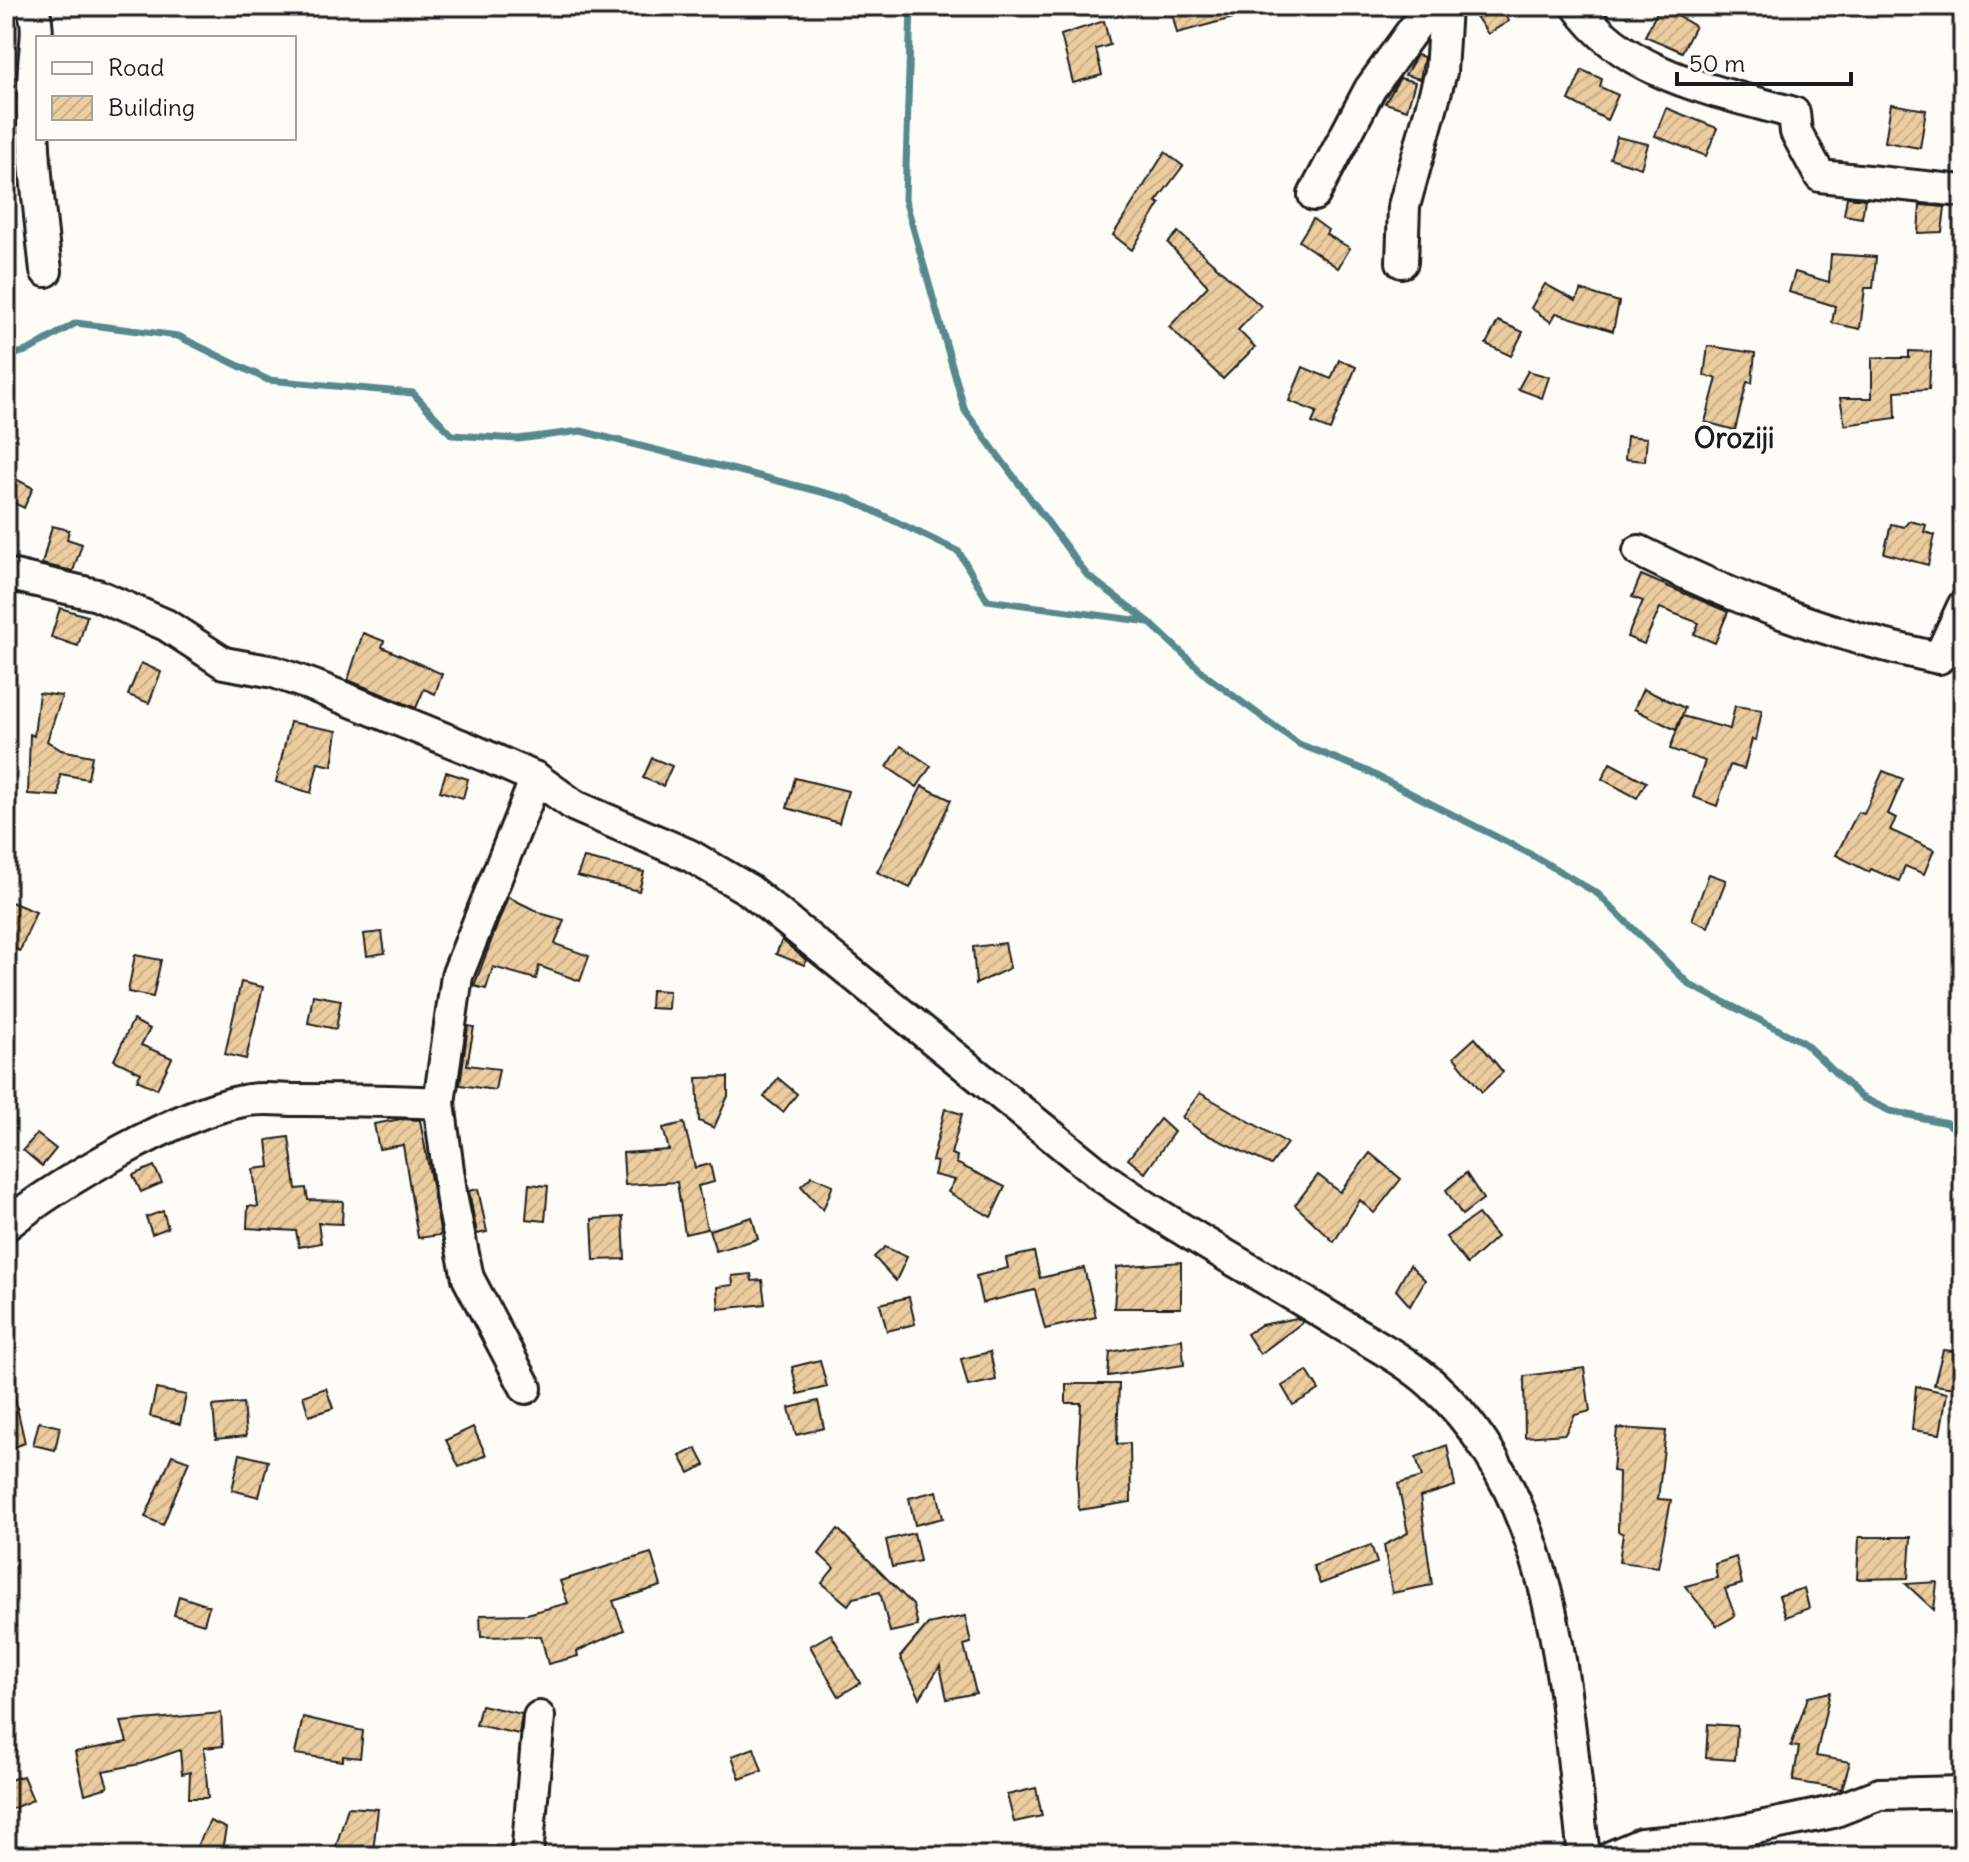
<svg xmlns="http://www.w3.org/2000/svg" width="1969" height="1862" font-family="Delius,sans-serif">
<style>
.lines{fill:none;stroke-linecap:round;stroke-linejoin:round}
.stream{stroke:#57888c;stroke-width:7}
.building{fill:url(#building-hatch);stroke:#1c1c1c;stroke-width:2}
.minor-casing{stroke:#1c1c1c;stroke-width:36}
.minor{stroke:#fdfcf7;stroke-width:30}
.labels{text-anchor:middle;dominant-baseline:central;stroke-width:7;stroke-linejoin:round;paint-order:stroke}
.quarter-label{font-size:28px;font-weight:bold;fill:#1c1c1c;stroke:#fdfcf7}
</style>
<defs>
<pattern id="building-hatch" width="6" height="6" patternUnits="userSpaceOnUse" patternTransform="scale(2)"><rect width="6" height="6" fill="#eccd9f"/><path d="M-1 1l2-2M0 6l6-6M5 7l2-2" fill="none" stroke="#caaf88"/></pattern>
</defs>
<rect width="100%" height="100%" fill="#fdfcf7"/>
<filter id="ink" filterUnits="userSpaceOnUse"><feTurbulence type="fractalNoise" baseFrequency=".0125" numOctaves="2"/><feDisplacementMap in="SourceGraphic" scale="16" xChannelSelector="R" yChannelSelector="G"/><feConvolveMatrix kernelMatrix="1 2 1 2 8 2 1 2 1" color-interpolation-filters="sRGB"/></filter>
<g filter="url(#ink)">
<g class="lines">
<g class="stream">
<polyline points="911,6 905,199 965,411 1087,575 1148,621"/>
<polyline points="6,357 29,350 76,323 178,336 268,380 413,393 452,435 518,439 581,431 849,499 959,552 987,600 1149,622 1208,677 1299,744 1367,771 1534,856 1598,894 1690,985 1803,1042 1861,1097 1890,1111 1947,1123 1963,1134"/>
</g>
</g>
<g class="building">
<polygon points="1197,6 1254,6 1255,12 1177,33 1172,13"/>
<polygon points="1469,6 1498,6 1509,21 1488,34"/>
<polygon points="1660,6 1695,26 1682,52 1645,36"/>
<polygon points="1104,21 1110,45 1096,49 1102,75 1073,83 1061,35"/>
<polygon points="1417,55 1424,57 1420,79 1405,75"/>
<polygon points="1582,70 1602,79 1600,87 1618,95 1607,120 1569,100"/>
<polygon points="1400,78 1415,82 1407,110 1385,103"/>
<polygon points="1891,104 1926,110 1920,148 1885,142"/>
<polygon points="1666,108 1717,128 1706,156 1655,136"/>
<polygon points="1617,137 1648,144 1641,168 1610,158"/>
<polygon points="1165,152 1183,166 1156,202 1160,204 1132,250 1113,235"/>
<polygon points="1847,197 1865,199 1862,218 1844,215"/>
<polygon points="1920,205 1945,207 1942,232 1918,233"/>
<polygon points="1313,219 1328,230 1326,234 1350,248 1338,268 1299,241"/>
<polygon points="1178,232 1261,306 1238,330 1255,347 1223,379 1169,327 1208,286 1168,243"/>
<polygon points="1831,254 1876,257 1873,288 1865,288 1860,329 1832,323 1835,306 1789,292 1795,272 1829,282"/>
<polygon points="1545,284 1576,301 1581,290 1619,302 1613,331 1556,313 1551,322 1531,308"/>
<polygon points="1498,321 1523,332 1511,356 1486,344"/>
<polygon points="1708,346 1755,353 1752,383 1747,382 1735,430 1705,422 1717,378 1704,376"/>
<polygon points="1909,351 1931,352 1929,389 1895,391 1896,418 1845,425 1840,398 1872,398 1872,358 1909,358"/>
<polygon points="1339,360 1356,367 1330,430 1312,423 1317,412 1289,401 1303,367 1331,379"/>
<polygon points="1528,371 1549,377 1542,398 1518,389"/>
<polygon points="1627,436 1647,438 1645,461 1625,459"/>
<polygon points="6,474 33,488 24,508 6,499"/>
<polygon points="1909,521 1926,525 1924,532 1935,535 1928,565 1884,553 1891,524 1904,527"/>
<polygon points="52,526 69,530 67,539 82,544 73,571 42,564"/>
<polygon points="1641,575 1728,612 1715,643 1694,634 1699,623 1660,608 1644,644 1627,637 1643,601 1632,597"/>
<polygon points="60,608 87,616 78,646 51,637"/>
<polygon points="363,633 384,641 382,647 442,674 435,694 424,689 416,708 348,680"/>
<polygon points="141,663 161,672 149,703 128,695"/>
<polygon points="1643,689 1685,708 1676,730 1634,709"/>
<polygon points="39,693 62,696 47,741 61,750 92,756 88,779 60,774 59,796 28,794 30,734 34,736"/>
<polygon points="1735,706 1762,710 1756,740 1752,739 1744,769 1730,765 1717,806 1693,797 1705,761 1670,749 1682,716 1730,729"/>
<polygon points="290,722 337,731 332,766 318,763 311,793 276,782"/>
<polygon points="901,746 931,766 917,787 887,767"/>
<polygon points="652,758 672,766 663,786 643,778"/>
<polygon points="1610,763 1646,782 1637,798 1602,779"/>
<polygon points="1883,771 1903,779 1888,814 1896,818 1890,830 1934,850 1924,874 1905,866 1899,881 1871,869 1869,872 1836,855 1858,812 1864,814"/>
<polygon points="446,772 468,779 463,798 440,791"/>
<polygon points="795,778 848,791 839,823 787,808"/>
<polygon points="922,786 951,800 910,888 877,872"/>
<polygon points="584,858 644,872 639,891 577,876"/>
<polygon points="1709,874 1726,880 1708,927 1692,920"/>
<polygon points="508,897 543,914 564,920 555,944 589,956 580,981 539,966 536,979 493,967 486,989 474,986"/>
<polygon points="6,900 36,912 20,951 6,945"/>
<polygon points="382,932 385,953 367,956 364,934"/>
<polygon points="782,940 806,960 804,965 776,954"/>
<polygon points="1005,943 1010,968 976,984 973,947"/>
<polygon points="135,955 161,960 153,997 128,992"/>
<polygon points="241,982 263,987 246,1059 225,1054"/>
<polygon points="651,990 669,991 668,1009 650,1008"/>
<polygon points="313,995 341,1000 336,1029 308,1023"/>
<polygon points="133,1020 150,1029 141,1045 172,1058 157,1089 137,1080 141,1073 114,1060"/>
<polygon points="468,1026 474,1027 467,1065 499,1069 495,1090 460,1085"/>
<polygon points="1475,1038 1503,1072 1482,1092 1454,1057"/>
<polygon points="728,1077 728,1096 714,1128 699,1121 697,1078"/>
<polygon points="778,1078 797,1094 783,1112 764,1097"/>
<polygon points="1200,1093 1287,1143 1271,1165 1201,1132 1182,1117"/>
<polygon points="945,1109 962,1114 951,1154 957,1156 956,1163 1005,1187 991,1217 948,1192 955,1180 934,1175 937,1162 932,1161"/>
<polygon points="401,1119 420,1120 441,1235 418,1238 403,1145 379,1149 374,1124"/>
<polygon points="1160,1119 1174,1132 1145,1173 1128,1159"/>
<polygon points="684,1123 695,1168 710,1164 714,1182 698,1186 707,1229 685,1234 677,1182 625,1185 623,1153 669,1150 663,1128"/>
<polygon points="37,1134 56,1149 42,1166 23,1150"/>
<polygon points="289,1137 296,1189 306,1188 308,1200 343,1201 342,1224 318,1223 321,1243 299,1247 296,1231 247,1228 248,1206 258,1207 253,1169 270,1167 267,1140"/>
<polygon points="1370,1153 1401,1179 1374,1213 1360,1200 1334,1242 1295,1205 1318,1175 1340,1192"/>
<polygon points="154,1166 162,1183 141,1192 133,1175"/>
<polygon points="1466,1173 1483,1199 1462,1215 1446,1190"/>
<polygon points="812,1176 833,1185 823,1210 801,1186"/>
<polygon points="529,1184 548,1186 545,1221 526,1219"/>
<polygon points="478,1189 487,1232 477,1234 469,1191"/>
<polygon points="163,1211 168,1228 152,1234 146,1217"/>
<polygon points="1478,1214 1497,1237 1467,1264 1446,1237"/>
<polygon points="623,1217 625,1259 594,1260 592,1219"/>
<polygon points="752,1217 758,1239 716,1251 709,1230"/>
<polygon points="885,1247 907,1257 896,1281 874,1257"/>
<polygon points="1034,1252 1040,1278 1084,1268 1096,1317 1045,1329 1035,1290 982,1303 976,1276 1008,1268 1006,1258"/>
<polygon points="1181,1262 1181,1308 1114,1308 1117,1267"/>
<polygon points="1410,1265 1425,1280 1410,1306 1396,1290"/>
<polygon points="751,1274 752,1281 762,1280 765,1304 719,1309 717,1287 733,1285 732,1276"/>
<polygon points="909,1297 915,1324 887,1331 880,1304"/>
<polygon points="1297,1318 1303,1322 1260,1354 1247,1334 1261,1325"/>
<polygon points="1182,1339 1184,1365 1108,1376 1110,1352"/>
<polygon points="1943,1350 1963,1352 1963,1389 1934,1385"/>
<polygon points="990,1352 996,1380 968,1386 961,1359"/>
<polygon points="820,1360 827,1387 798,1394 792,1367"/>
<polygon points="1584,1368 1590,1411 1575,1415 1565,1434 1525,1437 1524,1376"/>
<polygon points="1307,1371 1319,1390 1293,1405 1282,1386"/>
<polygon points="1066,1384 1119,1384 1117,1444 1130,1443 1131,1502 1079,1510 1077,1477 1081,1403 1066,1403"/>
<polygon points="1916,1386 1947,1393 1940,1434 1912,1430"/>
<polygon points="326,1388 333,1408 309,1416 303,1396"/>
<polygon points="156,1389 186,1395 180,1424 150,1416"/>
<polygon points="6,1394 14,1394 25,1443 6,1450"/>
<polygon points="818,1401 824,1428 796,1435 789,1408"/>
<polygon points="243,1403 246,1436 216,1439 213,1406"/>
<polygon points="39,1422 60,1427 55,1450 33,1445"/>
<polygon points="473,1427 486,1455 459,1467 446,1440"/>
<polygon points="1617,1428 1666,1431 1658,1499 1671,1500 1658,1567 1619,1562 1623,1534 1618,1531 1619,1472 1613,1471"/>
<polygon points="1447,1445 1455,1486 1420,1497 1432,1585 1392,1593 1384,1545 1408,1533 1398,1484 1422,1477 1416,1457"/>
<polygon points="696,1448 705,1465 689,1473 680,1456"/>
<polygon points="240,1454 268,1461 259,1497 232,1490"/>
<polygon points="172,1455 189,1461 163,1525 145,1517"/>
<polygon points="937,1491 943,1518 915,1525 909,1498"/>
<polygon points="838,1529 913,1605 918,1626 890,1632 880,1592 853,1598 848,1605 822,1583 834,1568 819,1554"/>
<polygon points="914,1533 920,1561 892,1567 886,1540"/>
<polygon points="1859,1537 1911,1537 1908,1578 1857,1579"/>
<polygon points="1371,1545 1377,1563 1320,1584 1313,1566"/>
<polygon points="651,1553 661,1586 613,1601 624,1630 577,1651 578,1656 548,1664 541,1636 481,1637 480,1615 527,1614 568,1603 560,1581"/>
<polygon points="1736,1557 1742,1584 1725,1589 1735,1616 1717,1626 1685,1586 1717,1578 1715,1564"/>
<polygon points="1937,1582 1934,1610 1906,1584"/>
<polygon points="1804,1588 1809,1608 1786,1617 1779,1596"/>
<polygon points="179,1596 209,1606 204,1624 174,1615"/>
<polygon points="965,1616 971,1643 964,1645 976,1693 947,1699 940,1666 920,1698 900,1657 928,1624"/>
<polygon points="831,1634 860,1683 839,1696 810,1646"/>
<polygon points="1830,1692 1816,1756 1850,1762 1842,1789 1793,1781 1799,1747 1791,1746 1808,1697"/>
<polygon points="481,1705 522,1714 519,1734 476,1725"/>
<polygon points="221,1713 223,1746 204,1748 208,1798 189,1798 190,1772 182,1774 180,1750 140,1764 103,1771 108,1787 85,1794 75,1752 127,1742 121,1722"/>
<polygon points="303,1717 363,1731 360,1758 343,1756 343,1761 295,1754"/>
<polygon points="1708,1724 1737,1726 1735,1760 1706,1758"/>
<polygon points="754,1748 762,1771 740,1779 732,1756"/>
<polygon points="23,1776 33,1800 6,1811 6,1781"/>
<polygon points="1036,1788 1042,1816 1014,1822 1007,1795"/>
<polygon points="348,1807 378,1809 373,1851 333,1856"/>
<polygon points="210,1821 226,1828 221,1856 192,1856"/>
</g>
<g class="lines">
<g class="minor-casing">
<g id="minor">
<path d="M31 6C41 23 35 46 34 66 29 134 39 204 46 271"/>
<path d="M1577 6C1627 77 1717 91 1794 113L1796 132 1820 176 1963 191"/>
<polyline points="1314,195 1370,89 1430,6"/>
<polyline points="1402,262 1404,206 1441,72 1445,6"/>
<path d="M1639 551C1734 599 1835 637 1939 658L1963 606"/>
<path d="M6 574 97 595 166 625 224 663 274 672 314 686 470 749 536 778 575 806 689 855 749 890 1100 1175C1175 1229 1257 1272 1336 1321 1368 1341 1404 1359 1432 1384 1559 1499 1565 1696 1584 1856"/>
<polyline points="439,1103 452,1200 468,1278 526,1388"/>
<path d="M6 1225C59 1183 177 1113 243 1101 260 1097 280 1100 298 1100 345 1100 391 1100 439 1103L457 976 536 778"/>
<polyline points="527,1856 539,1717"/>
<polyline points="1613,1856 1641,1844 1707,1838 1833,1812 1879,1794 1963,1792"/>
</g>
</g>
<use href="#minor" class="minor"/>
</g>
</g>
<g class="labels">
<g class="quarter-label">
<text x="1734" y="438">Oroziji</text>
</g>
</g>
<rect width="1969" height="1862" fill="none" stroke="#fdfcf7" stroke-width="32"/>
<rect x="16" y="16" width="1937" height="1830" fill="none" stroke="#1c1c1c" stroke-width="3" filter="url(#ink)"/>
<rect x="36" y="36" width="260" height="104" fill="#fdfcf7" stroke="#a3a29f" stroke-width="2"/>
<rect x="52" y="62" width="40" height="12" fill="#fdfcf7" stroke="#a3a29f" stroke-width="2"/>
<text x="108" y="76" font-size="24" fill="#1c1c1c">Road</text>
<rect x="52" y="96" width="40" height="24" fill="url(#building-hatch)" stroke="#a3a29f" stroke-width="2"/>
<text x="108" y="116" font-size="24" fill="#1c1c1c">Building</text>
<path d="M1677 72v12h174v-12" fill="none" stroke="#1c1c1c" stroke-width="4"/>
<text x="1689" y="72" font-size="24" fill="#1c1c1c" stroke="#fdfcf7" stroke-width="6" paint-order="stroke">50 m</text>
</svg>
